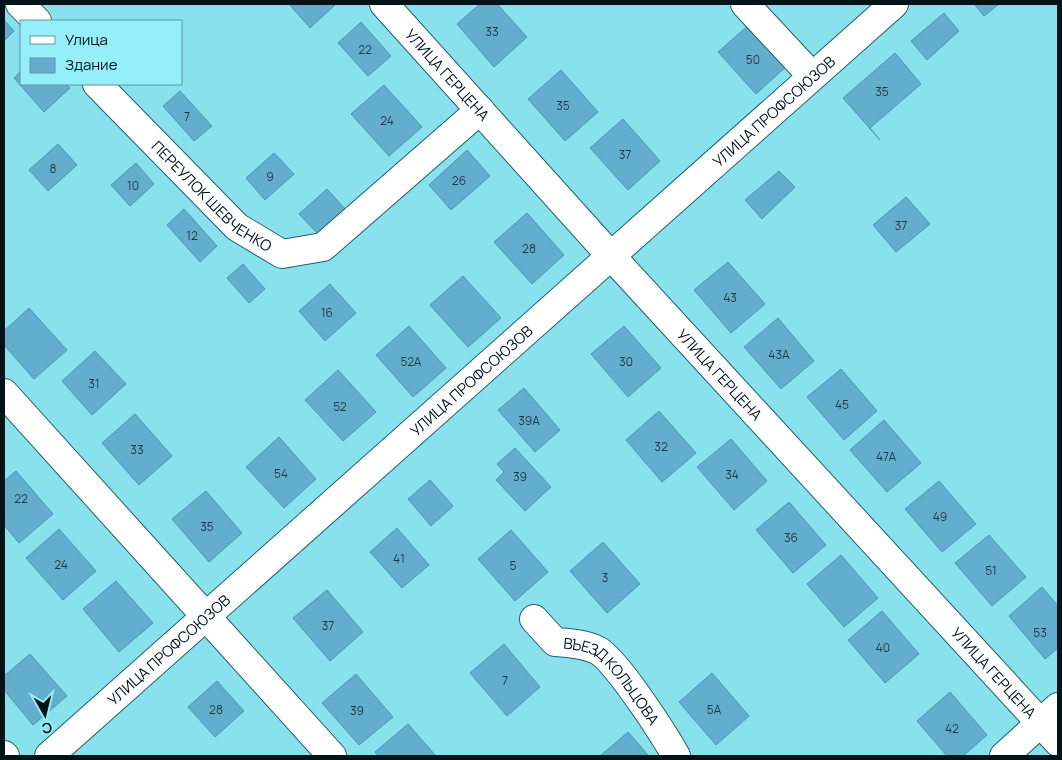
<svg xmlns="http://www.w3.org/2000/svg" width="1062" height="760" font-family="Manrope,sans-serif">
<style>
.building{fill:#64aecd;stroke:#4c96b4}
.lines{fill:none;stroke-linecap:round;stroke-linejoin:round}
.minor-casing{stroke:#1b626b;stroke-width:30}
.minor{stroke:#fff;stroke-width:28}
.labels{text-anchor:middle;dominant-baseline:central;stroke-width:4;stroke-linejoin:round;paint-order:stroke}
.number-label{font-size:12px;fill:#193a45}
.street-label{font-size:15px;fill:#001418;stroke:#96eefb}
</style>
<rect width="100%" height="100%" fill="#89e1ed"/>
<g class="building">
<polygon points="289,4 336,4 310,28"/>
<polygon points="480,4 497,4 527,37 494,67 457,24"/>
<polygon points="974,4 999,4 984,16"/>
<polygon points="944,13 959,31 927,60 911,41"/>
<polygon points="4,20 14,31 4,41"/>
<polygon points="361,22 391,56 368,76 338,43"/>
<polygon points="751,23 788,65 756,94 718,52"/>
<polygon points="895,53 921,84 870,128 880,140 843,98"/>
<polygon points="561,70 598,112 565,141 528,99"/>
<polygon points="21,71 21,84 66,84 70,88 44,112 14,78"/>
<polygon points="384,85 422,127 389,156 351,114"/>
<polygon points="180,91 212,126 194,141 163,106"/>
<polygon points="623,119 660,161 628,190 590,148"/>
<polygon points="58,144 77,165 48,191 29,170"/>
<polygon points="467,150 490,176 451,210 429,185"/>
<polygon points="274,153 294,174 265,200 246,178"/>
<polygon points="136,163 154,184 130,206 111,185"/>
<polygon points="779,171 795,187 762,219 745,200"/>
<polygon points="327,189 347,211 320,236 299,214"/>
<polygon points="906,197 930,224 896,252 873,225"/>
<polygon points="184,209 217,246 200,262 167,225"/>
<polygon points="527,213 564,255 532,284 494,242"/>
<polygon points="728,262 765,304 731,333 694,290"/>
<polygon points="243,264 265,289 249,303 227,278"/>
<polygon points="463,276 501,318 468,347 430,305"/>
<polygon points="330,284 356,313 325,341 299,311"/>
<polygon points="29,308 67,350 34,379 4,345 4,331"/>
<polygon points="778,318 814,361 781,389 744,347"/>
<polygon points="409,326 446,368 413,397 376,355"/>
<polygon points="624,326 661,368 628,397 591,354"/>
<polygon points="95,351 126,384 92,415 62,381"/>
<polygon points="841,369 877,411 844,440 807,397"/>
<polygon points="338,370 376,412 343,441 305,400"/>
<polygon points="524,388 560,430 535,452 498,410"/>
<polygon points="659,411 696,453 662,482 626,440"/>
<polygon points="135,414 172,456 139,485 102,443"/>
<polygon points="884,420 921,463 887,492 850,450"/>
<polygon points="279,437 316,479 284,508 246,467"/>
<polygon points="731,439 767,481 734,510 697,467"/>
<polygon points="515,448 551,487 525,511 496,480 504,472 497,464"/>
<polygon points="16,471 53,514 19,543 4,525 4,481"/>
<polygon points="430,480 453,506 431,526 408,499"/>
<polygon points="939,481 976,524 942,552 905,509"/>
<polygon points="206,491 242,533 209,562 172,519"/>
<polygon points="789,502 826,545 793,573 756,530"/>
<polygon points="397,528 429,565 402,588 370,552"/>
<polygon points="59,529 96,571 63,600 26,558"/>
<polygon points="511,530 548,572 515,601 478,559"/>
<polygon points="989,535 1026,577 992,606 955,563"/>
<polygon points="603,542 640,584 607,613 570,571"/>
<polygon points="841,555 878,598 844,627 807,584"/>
<polygon points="116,581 153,623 119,652 83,609"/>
<polygon points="1042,587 1058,606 1058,648 1045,659 1009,616"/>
<polygon points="327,590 363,632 330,661 293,618"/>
<polygon points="882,611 919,654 885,683 848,640"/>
<polygon points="504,644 540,687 507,716 470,673"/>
<polygon points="30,654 67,696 33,725 4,690 4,676"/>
<polygon points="712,673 749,716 716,745 679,702"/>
<polygon points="356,674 393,717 359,745 322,703"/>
<polygon points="217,681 244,711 215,737 188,707"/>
<polygon points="950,692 987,735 963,756 947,756 917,721"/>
<polygon points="408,724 436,756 378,756 375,752"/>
<polygon points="628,732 649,756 600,756"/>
</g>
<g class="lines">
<g class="minor-casing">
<g id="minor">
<polyline points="20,4 37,21"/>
<path id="s1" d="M384 4 611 256 1058 742"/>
<polyline points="745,4 812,76"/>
<path id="s2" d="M97 84 237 227 282 254 323 247 480 110"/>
<polyline points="4,393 332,756"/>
<path id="s3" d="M534 619 555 642C569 643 584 644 597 650 615 658 665 736 676 756"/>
<polyline points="4,755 5,756"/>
<path id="s4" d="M49 756 894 4"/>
<polyline points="1004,756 1058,707"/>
</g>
</g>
<use href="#minor" class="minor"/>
</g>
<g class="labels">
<g class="number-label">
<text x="492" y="31">33</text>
<text x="365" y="49">22</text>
<text x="753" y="59">50</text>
<text x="882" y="91">35</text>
<text x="563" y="105">35</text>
<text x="187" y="116">7</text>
<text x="387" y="120">24</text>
<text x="625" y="154">37</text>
<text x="53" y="168">8</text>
<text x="270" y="176">9</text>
<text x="459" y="180">26</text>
<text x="133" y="185">10</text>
<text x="901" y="225">37</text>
<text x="192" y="235">12</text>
<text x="529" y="248">28</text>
<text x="730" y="297">43</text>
<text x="327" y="312">16</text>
<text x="779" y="354">43А</text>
<text x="411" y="361">52А</text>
<text x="626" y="361">30</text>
<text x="94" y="383">31</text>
<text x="842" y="404">45</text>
<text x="340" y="406">52</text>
<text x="529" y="420">39А</text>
<text x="661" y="446">32</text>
<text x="137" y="449">33</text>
<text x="886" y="456">47А</text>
<text x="281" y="473">54</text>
<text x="732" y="474">34</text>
<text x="520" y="476">39</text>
<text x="21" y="498">22</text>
<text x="940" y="516">49</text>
<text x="207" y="526">35</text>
<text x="791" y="537">36</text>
<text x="399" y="558">41</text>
<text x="61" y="564">24</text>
<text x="513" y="565">5</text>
<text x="991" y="570">51</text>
<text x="605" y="577">3</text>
<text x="328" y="625">37</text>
<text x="1040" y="632">53</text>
<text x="883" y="647">40</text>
<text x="505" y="680">7</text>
<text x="216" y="709">28</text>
<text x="714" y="709">5А</text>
<text x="357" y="710">39</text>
<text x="952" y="728">42</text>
</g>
<g class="street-label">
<text stroke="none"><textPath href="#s1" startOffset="95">УЛИЦА ГЕРЦЕНА</textPath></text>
<text stroke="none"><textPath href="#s4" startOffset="970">УЛИЦА ПРОФСОЮЗОВ</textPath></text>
<text stroke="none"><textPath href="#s2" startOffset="161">ПЕРЕУЛОК ШЕВЧЕНКО</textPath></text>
<text stroke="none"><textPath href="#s1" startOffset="500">УЛИЦА ГЕРЦЕНА</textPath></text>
<text stroke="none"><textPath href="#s4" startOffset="565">УЛИЦА ПРОФСОЮЗОВ</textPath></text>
<text stroke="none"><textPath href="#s4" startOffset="160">УЛИЦА ПРОФСОЮЗОВ</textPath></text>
<text stroke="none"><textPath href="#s1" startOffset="905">УЛИЦА ГЕРЦЕНА</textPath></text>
<text stroke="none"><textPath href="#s3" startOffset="104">ВЪЕЗД КОЛЬЦОВА</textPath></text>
</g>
</g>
<rect width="1062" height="760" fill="none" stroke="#001418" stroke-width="10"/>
<rect x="20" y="20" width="162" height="65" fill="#96eefb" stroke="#5a97a0"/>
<rect x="30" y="36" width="25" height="8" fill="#ffffff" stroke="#5a97a0"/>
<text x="65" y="45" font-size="15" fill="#001418">Улица</text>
<rect x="30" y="58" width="25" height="15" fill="#64aecd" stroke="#5a97a0"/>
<text x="65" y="70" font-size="15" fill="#001418">Здание</text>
<g transform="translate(45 715) rotate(172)" stroke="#96eefb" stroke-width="4" paint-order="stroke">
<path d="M0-4L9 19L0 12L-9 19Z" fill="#001418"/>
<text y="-8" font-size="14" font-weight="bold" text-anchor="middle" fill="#001418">С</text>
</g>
</svg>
